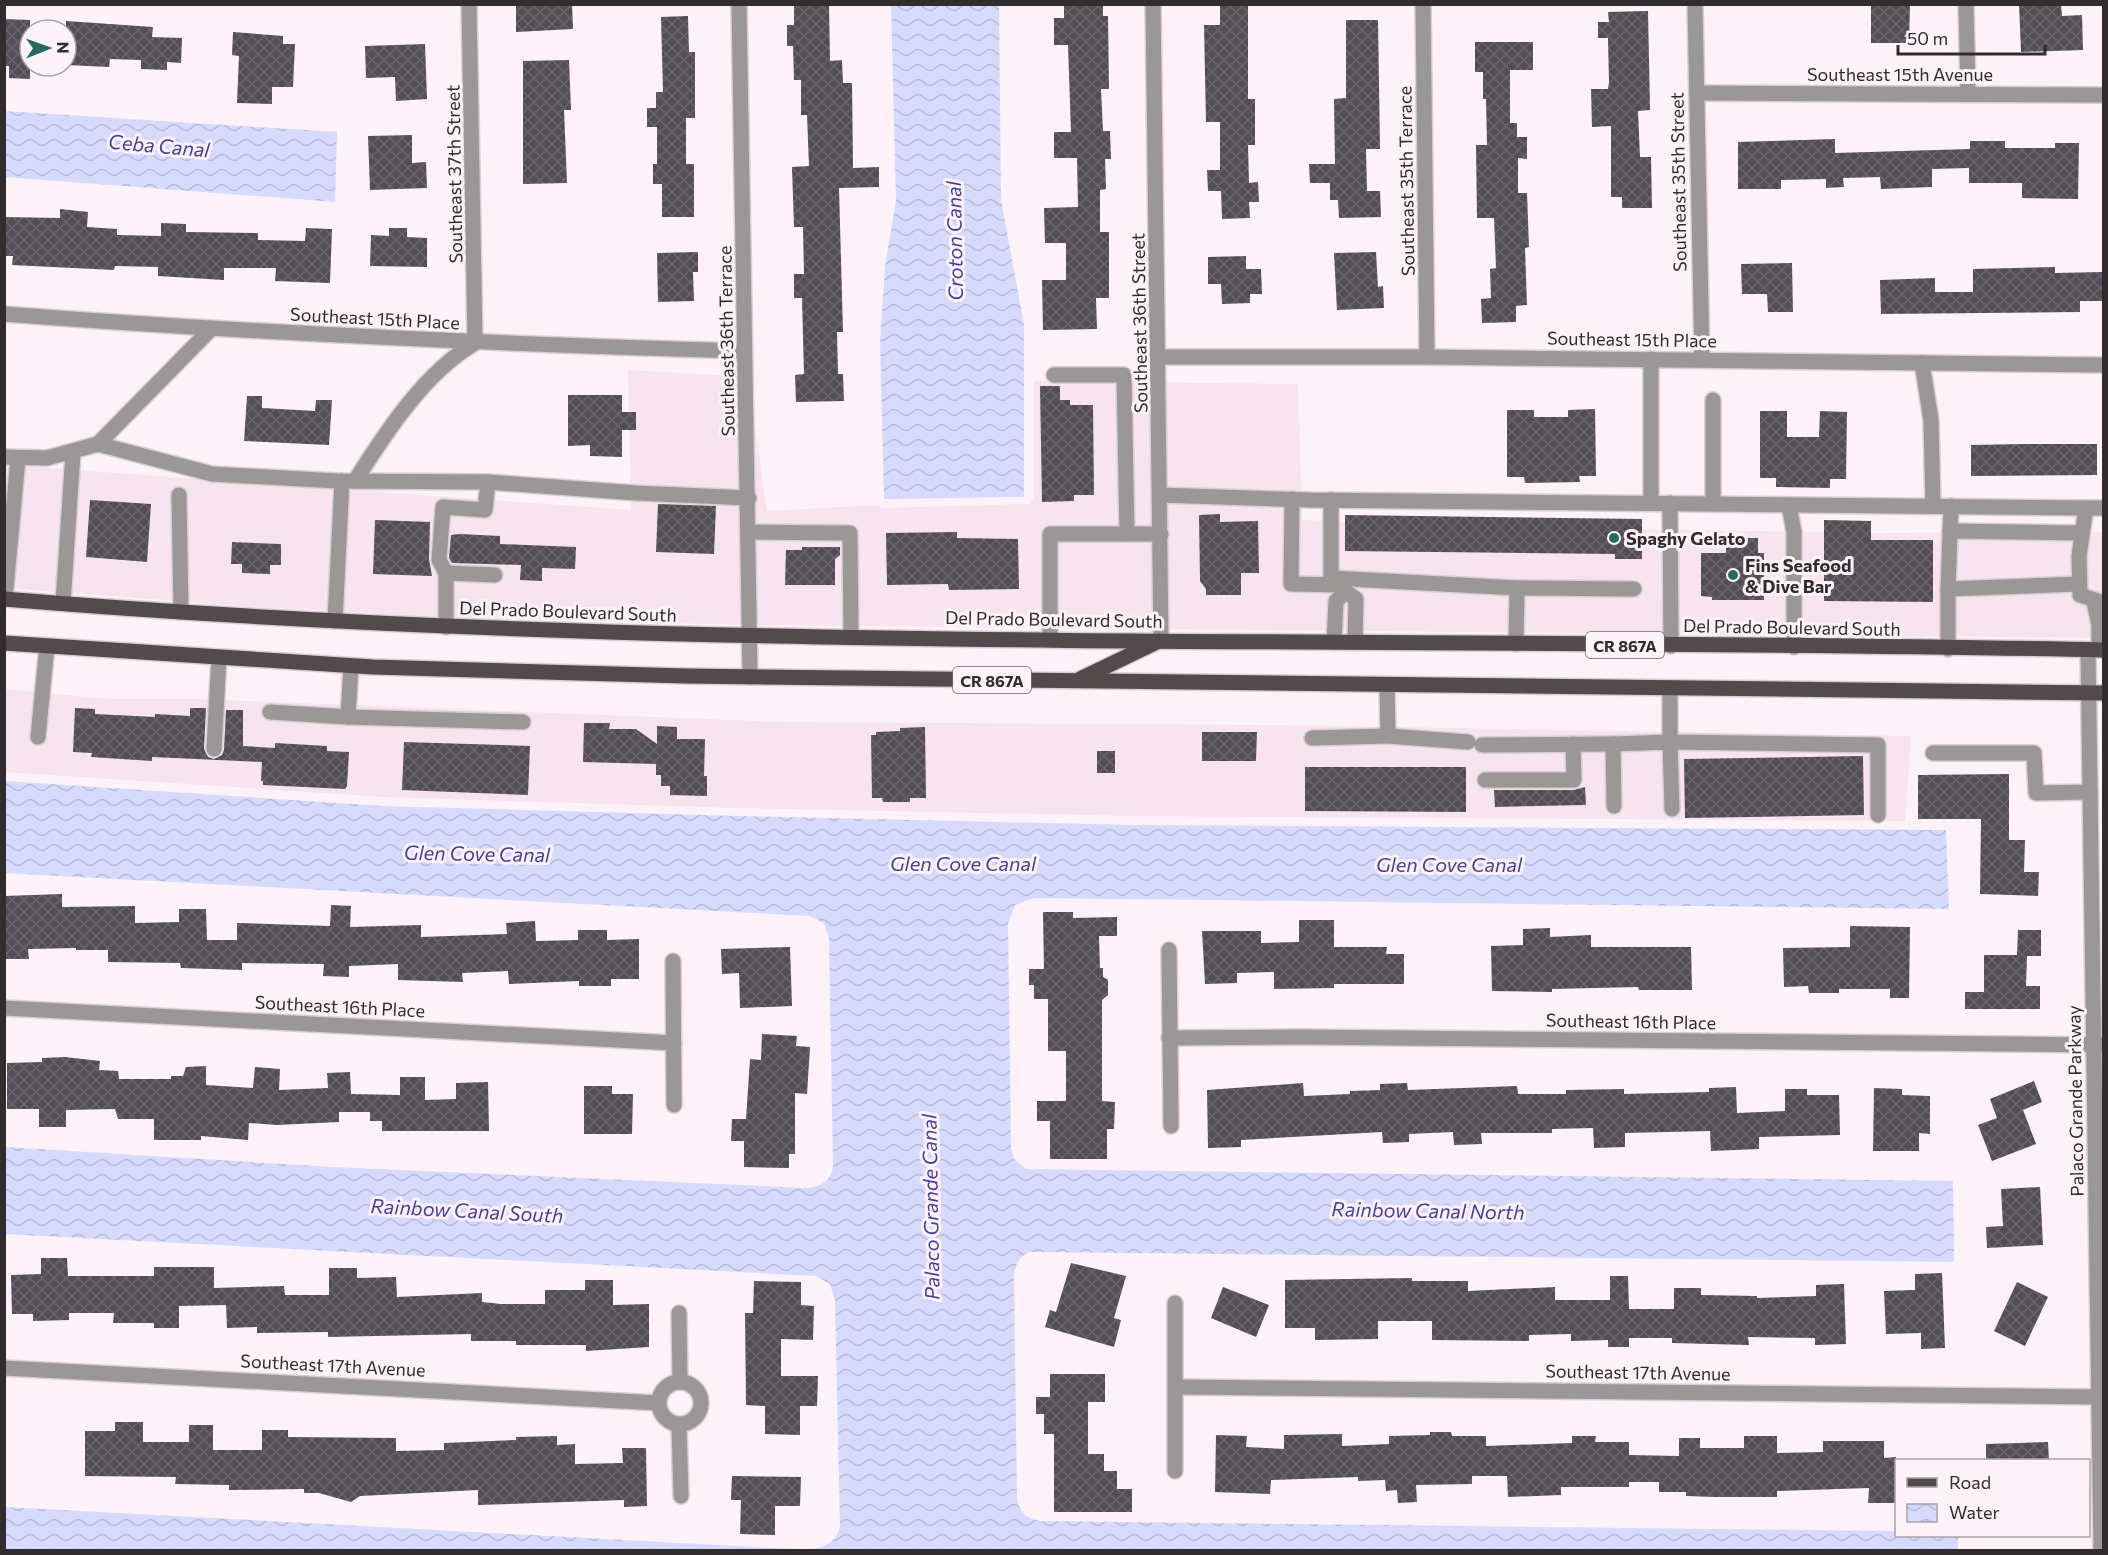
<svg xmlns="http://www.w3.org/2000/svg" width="2108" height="1555" font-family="Commissioner,sans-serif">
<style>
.built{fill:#f7e4ee}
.water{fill:url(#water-waves)}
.building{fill:url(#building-cross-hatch)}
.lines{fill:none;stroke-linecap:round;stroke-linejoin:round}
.minor-casing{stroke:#d8cfd4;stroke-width:18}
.major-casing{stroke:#d8cfd4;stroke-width:18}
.minor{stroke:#9c9797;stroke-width:15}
.major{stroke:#534b4b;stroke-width:15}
.poi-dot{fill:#256b5f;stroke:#fdf2f8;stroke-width:2}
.labels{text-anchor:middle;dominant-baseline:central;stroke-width:6;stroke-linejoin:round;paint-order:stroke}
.shield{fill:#fdf2f8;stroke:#6e686b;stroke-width:1.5}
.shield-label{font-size:16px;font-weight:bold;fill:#312d2f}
.street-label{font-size:18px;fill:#312d2f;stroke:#fdf2f8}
.poi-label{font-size:18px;font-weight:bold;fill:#312d2f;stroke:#fdf2f8;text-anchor:start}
.water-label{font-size:20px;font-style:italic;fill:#43419f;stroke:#fdf2f8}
</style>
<defs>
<pattern id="water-waves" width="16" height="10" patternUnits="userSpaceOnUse" patternTransform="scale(1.5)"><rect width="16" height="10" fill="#d6dbfe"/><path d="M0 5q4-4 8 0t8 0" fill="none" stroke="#b8bcda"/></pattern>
<pattern id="building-cross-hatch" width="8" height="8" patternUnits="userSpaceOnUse" patternTransform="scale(1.5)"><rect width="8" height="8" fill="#534e56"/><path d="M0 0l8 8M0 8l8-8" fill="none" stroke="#69656b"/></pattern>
</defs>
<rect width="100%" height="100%" fill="#fdf2f8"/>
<g class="built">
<polygon points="628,370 748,377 767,511 877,505 884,508 1030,504 1034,497 1034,381 1298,384 1302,520 1446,526 1864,533 2103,532 2103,638 751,625 462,618 257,607 5,588 4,465 631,510"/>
<polygon points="4,689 110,699 196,699 780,722 1278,725 1911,736 1905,821 1134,816 737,808 383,797 5,772"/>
</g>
<g class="water">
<polygon points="891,5 999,5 1001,199 1024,325 1024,497 884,499 880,340 885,266 896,200"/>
<polygon points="4,111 337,132 335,202 5,177"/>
<path d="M5 781 383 806 736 816 1133 825 1946 830 1949 909 1034 898 1015 905 1008 923 1011 1149 1014 1159 1026 1169 1953 1181 1954 1262 1030 1252C1019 1257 1016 1263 1014 1274L1017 1499C1020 1513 1027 1519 1040 1521L1896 1531V1536H1958V1550H5V1507L812 1550C826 1546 836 1542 840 1527L835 1301 830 1284 816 1276 4 1234 5 1147 332 1167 807 1188C821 1186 830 1182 833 1167L829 938 824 923 809 916 5 873Z"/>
</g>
<g class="building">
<polygon points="516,4 572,4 573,29 516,32"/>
<polygon points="794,4 829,4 830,61 842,60 843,83 852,83 853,168 879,167 879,187 839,188 843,332 837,332 838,374 843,374 844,401 796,402 795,375 804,374 802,298 794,298 794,274 804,274 803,227 794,227 792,167 809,166 807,115 801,115 801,80 794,80 793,46 787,46 787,25 794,25"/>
<polygon points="1064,4 1103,4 1103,16 1108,16 1109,89 1101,89 1103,131 1110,131 1111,159 1105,159 1106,189 1100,190 1100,232 1109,232 1109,298 1096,298 1097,329 1043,330 1042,280 1066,280 1066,243 1045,243 1044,208 1078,207 1077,158 1054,158 1054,132 1071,132 1068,45 1054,45 1054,18 1064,18"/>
<polygon points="1220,4 1248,4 1248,99 1255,99 1255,145 1248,145 1249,183 1258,182 1259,202 1249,202 1250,218 1222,219 1221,191 1208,191 1207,170 1220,170 1220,122 1206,122 1204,25 1220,25"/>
<polygon points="1871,4 1910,4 1909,43 1871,43"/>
<polygon points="2019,4 2061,4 2062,16 2082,15 2083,50 2021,52"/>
<polygon points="1648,11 1650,110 1638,111 1640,157 1651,157 1652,208 1622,208 1622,197 1611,197 1611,126 1592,127 1591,89 1608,89 1609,82 1608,38 1598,38 1598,22 1609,22 1608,12"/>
<polygon points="688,16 689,52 695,52 695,118 686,118 686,164 694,164 694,217 662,217 662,184 653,184 653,164 657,164 657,127 647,127 647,108 656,108 656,92 663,92 661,17"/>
<polygon points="4,19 30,20 30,79 9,78 9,66 4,66"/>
<polygon points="1346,20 1378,20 1380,149 1366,149 1367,191 1380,191 1381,217 1339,218 1338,200 1330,200 1330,183 1310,183 1309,164 1335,164 1334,99 1346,98"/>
<polygon points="66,21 153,27 152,37 182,38 181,63 167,62 167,70 141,69 141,60 110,59 109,67 66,65"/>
<polygon points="233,32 283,36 283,44 295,44 293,87 272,87 272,104 237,103 239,56 232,55"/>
<polygon points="1475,42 1533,42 1533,70 1510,70 1510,123 1517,123 1517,137 1527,137 1527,159 1518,158 1518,193 1527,193 1529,247 1525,248 1527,305 1516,306 1516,322 1482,323 1481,299 1491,298 1490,269 1496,268 1494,218 1477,218 1476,145 1487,145 1486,99 1483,99 1483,72 1475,72"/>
<polygon points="425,44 427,99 396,101 395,77 366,78 365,46"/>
<polygon points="569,60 571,110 564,110 567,183 523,184 523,61"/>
<polygon points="412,135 412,163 426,162 427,188 370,190 368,136"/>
<polygon points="1835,139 1835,153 1970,149 1970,141 2005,141 2005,148 2055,148 2055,143 2079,143 2078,199 2022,198 2022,183 1969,183 1969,168 1932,169 1932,187 1881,189 1880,177 1843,178 1844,187 1826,188 1826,179 1781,180 1781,189 1738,189 1738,142"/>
<polygon points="60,209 88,212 87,227 117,229 117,235 161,236 161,223 186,224 186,232 258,233 258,240 305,241 306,228 332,229 330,283 275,281 276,268 224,268 224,280 158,276 158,267 115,266 114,270 12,265 13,256 4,256 4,217 60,218"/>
<polygon points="389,228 407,228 407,237 427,238 427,267 370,266 371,235 389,236"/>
<polygon points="698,252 698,272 693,272 694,301 658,302 657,253"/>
<polygon points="1376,252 1378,287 1383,286 1384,308 1337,310 1334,253"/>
<polygon points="1246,256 1246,269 1261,269 1262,294 1250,294 1250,303 1222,304 1221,284 1208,284 1208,257"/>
<polygon points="1792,263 1793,312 1768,312 1767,294 1742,294 1741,264"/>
<polygon points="2055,267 2055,273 2103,272 2103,301 2080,301 2080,312 1881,314 1880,280 1935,278 1935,292 1973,292 1973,269"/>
<polygon points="1040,386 1060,386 1060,400 1070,400 1070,405 1093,405 1094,495 1074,495 1074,501 1042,502"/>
<polygon points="568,395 622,395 622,412 636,412 636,430 622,430 622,457 590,456 590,445 568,446"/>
<polygon points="247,396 262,396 262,408 315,411 316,400 332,400 329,445 244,441"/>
<polygon points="1595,409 1596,476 1579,476 1580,482 1525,483 1524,477 1507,477 1507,410 1534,410 1534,417 1568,417 1568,410"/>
<polygon points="1760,411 1787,411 1787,437 1819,437 1820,411 1847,412 1846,479 1830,479 1830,488 1776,487 1776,478 1760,478"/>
<polygon points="2025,444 2097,444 2097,475 1971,476 1971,445"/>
<polygon points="90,500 151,504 147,562 86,557"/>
<polygon points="658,504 716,506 714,554 656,552"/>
<polygon points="1220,514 1220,522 1258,521 1259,573 1241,573 1241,595 1206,595 1206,589 1200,581 1199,515"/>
<polygon points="1345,515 1642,519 1642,559 1615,559 1615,554 1345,551"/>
<polygon points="375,520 430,522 429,559 432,576 373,574"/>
<polygon points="1824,520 1871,521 1871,540 1933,540 1933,602 1824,601"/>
<polygon points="957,532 957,538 1018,539 1019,589 949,590 948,584 887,585 886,533"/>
<polygon points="460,534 500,536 500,544 576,547 575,569 542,568 542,581 520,580 521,565 452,563 449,558 451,535"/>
<polygon points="1726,538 1758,538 1758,553 1764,553 1764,600 1712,600 1712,597 1701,596 1701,553 1726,553"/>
<polygon points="232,542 281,544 281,565 270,565 270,574 242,573 242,564 231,564"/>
<polygon points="802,547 840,547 840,555 835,559 835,585 785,585 786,550 802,550"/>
<polygon points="75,708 95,709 95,714 155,717 155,714 190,716 190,708 206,708 204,749 208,757 214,759 222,755 224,750 226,710 243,710 243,746 275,748 275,743 327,746 327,751 349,752 347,786 345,789 263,785 263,781 261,781 262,762 152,757 152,761 91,757 92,753 73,752"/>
<polygon points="584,723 610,723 609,729 636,729 657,744 657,726 677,727 677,739 705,739 704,776 707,776 707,796 670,795 670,786 661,786 661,775 656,775 656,764 583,762"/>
<polygon points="925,727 926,798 910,798 910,802 883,802 882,798 872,798 871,735 876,735 876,732 900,731 900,728"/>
<polygon points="1202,732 1257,732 1256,761 1202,761"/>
<polygon points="404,742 530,746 528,795 402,790"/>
<rect x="1097" y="751" width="18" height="22"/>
<polygon points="1863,756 1864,815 1685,818 1684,759"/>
<polygon points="1305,767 1466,767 1466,812 1305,811"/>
<polygon points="2009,774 2009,840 2025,840 2024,872 2039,872 2038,896 1980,894 1981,819 1918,819 1918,775"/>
<polygon points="1585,787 1586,805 1495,807 1494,790 1574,790"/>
<polygon points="62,894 62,907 135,906 135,923 179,922 179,909 206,909 207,940 237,940 237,923 330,926 331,905 351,906 350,927 421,925 421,937 507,934 506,923 535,921 536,941 578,940 578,930 607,930 607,940 639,939 639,979 611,979 611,986 579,986 579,981 509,984 508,971 462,973 463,982 398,980 398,964 349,966 349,977 323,976 324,964 242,963 242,970 181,968 180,963 108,962 108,950 76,950 76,948 28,949 29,959 6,959 4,896"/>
<polygon points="1043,912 1073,912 1073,918 1117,917 1117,936 1099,936 1100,968 1103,968 1103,977 1108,980 1108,995 1102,1000 1102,1101 1115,1102 1114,1129 1107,1129 1107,1159 1050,1159 1050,1121 1037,1121 1037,1101 1066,1101 1066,1051 1048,1051 1048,999 1034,999 1034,985 1029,985 1029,969 1044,969"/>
<polygon points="1299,920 1334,920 1334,947 1387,947 1386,954 1404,954 1404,984 1334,984 1334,988 1274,989 1274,972 1237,973 1237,983 1205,984 1202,931 1261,931 1261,943 1299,942"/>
<polygon points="1850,926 1910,927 1909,998 1890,998 1890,989 1839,989 1839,993 1809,993 1808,986 1784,987 1783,948 1850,947"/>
<polygon points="1550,928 1550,937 1591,935 1591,947 1691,947 1692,990 1639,990 1638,987 1552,989 1552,992 1492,991 1491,946 1523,945 1523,929"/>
<polygon points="2018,930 2041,930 2041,956 2027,956 2026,986 2040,986 2040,1009 1965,1009 1965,992 1984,992 1984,955 2017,955"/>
<polygon points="790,947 792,1006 740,1008 739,973 722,974 721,949"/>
<polygon points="762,1034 797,1036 796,1046 810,1047 807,1094 795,1093 795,1154 789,1154 789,1168 744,1167 744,1141 731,1141 732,1119 746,1119 750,1059 761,1060"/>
<polygon points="65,1057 100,1061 99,1070 118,1071 119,1079 171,1079 171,1076 183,1076 186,1067 206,1066 206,1085 253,1088 255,1067 280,1069 279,1090 328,1088 327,1073 350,1072 351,1094 400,1095 400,1077 425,1077 425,1100 456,1099 456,1083 488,1082 489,1131 382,1131 382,1121 370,1121 370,1112 339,1112 339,1122 277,1125 249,1123 248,1140 201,1136 201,1140 154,1140 154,1119 118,1119 115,1109 66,1110 66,1127 39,1127 39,1109 7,1109 7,1063 42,1062 42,1058"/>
<polygon points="2034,1081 2042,1102 2023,1110 2036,1144 1992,1161 1978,1125 1997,1118 1990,1099"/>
<polygon points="1303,1083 1304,1096 1350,1094 1350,1091 1380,1090 1380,1084 1407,1083 1408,1090 1517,1086 1518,1094 1566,1094 1566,1090 1624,1089 1624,1094 1709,1092 1709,1088 1736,1087 1737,1113 1785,1111 1785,1089 1807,1089 1807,1095 1839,1095 1840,1135 1759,1137 1759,1149 1711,1151 1710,1131 1625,1133 1625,1147 1594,1148 1593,1128 1552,1129 1552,1133 1481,1133 1482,1144 1454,1145 1453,1132 1409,1134 1409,1142 1383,1143 1382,1132 1241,1140 1241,1147 1208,1148 1207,1090"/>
<polygon points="584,1086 612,1086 612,1094 633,1094 632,1134 584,1134"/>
<polygon points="1874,1088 1902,1089 1902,1095 1930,1096 1930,1134 1919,1133 1919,1151 1873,1151"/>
<polygon points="2040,1187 2043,1245 1987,1248 1986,1227 2003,1226 2001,1189"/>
<polygon points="41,1258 67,1258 68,1276 154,1276 154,1267 214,1267 214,1288 284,1286 285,1295 329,1295 329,1268 357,1268 357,1278 396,1277 397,1297 482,1293 482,1302 501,1304 545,1304 545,1290 585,1290 585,1280 613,1280 613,1305 649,1304 649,1347 586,1351 586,1345 516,1345 516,1341 471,1341 471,1334 328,1337 328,1332 257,1333 257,1327 227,1328 226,1305 179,1306 179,1328 154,1328 154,1323 113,1323 114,1313 69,1313 69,1320 33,1321 33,1314 12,1314 11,1275 41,1274"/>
<polygon points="1071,1263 1126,1276 1114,1318 1121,1320 1114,1347 1045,1327 1050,1310 1056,1312"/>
<polygon points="1942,1273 1945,1348 1921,1349 1921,1333 1886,1334 1884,1291 1915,1290 1915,1274"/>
<polygon points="1610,1276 1628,1276 1629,1309 1674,1309 1674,1288 1701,1288 1701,1295 1757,1296 1757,1298 1816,1296 1816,1285 1844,1284 1846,1344 1815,1345 1815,1338 1748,1337 1749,1345 1672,1343 1672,1338 1629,1338 1629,1347 1608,1347 1608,1340 1571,1341 1571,1334 1529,1335 1529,1341 1432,1340 1432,1321 1378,1321 1378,1339 1315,1340 1315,1328 1285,1328 1285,1280 1412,1278 1412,1281 1468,1281 1468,1291 1555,1287 1555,1300 1610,1300"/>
<polygon points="754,1281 801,1282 801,1305 814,1306 813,1340 781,1339 781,1376 818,1376 817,1406 800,1406 800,1435 765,1434 765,1406 746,1405 745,1313 753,1313"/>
<polygon points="2017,1282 2048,1297 2025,1346 1994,1331"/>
<polygon points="1223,1287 1269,1305 1256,1337 1211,1318"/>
<polygon points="1050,1374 1105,1374 1105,1402 1088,1402 1088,1454 1104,1454 1104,1471 1117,1471 1117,1489 1132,1489 1132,1512 1054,1512 1054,1434 1044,1434 1044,1414 1036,1414 1036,1397 1050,1397"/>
<polygon points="115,1422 143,1422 143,1442 189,1442 189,1425 213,1425 213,1450 262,1450 262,1430 288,1430 288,1437 396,1438 396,1451 444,1450 444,1443 516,1440 516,1437 557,1436 557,1445 575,1444 575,1464 623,1463 622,1448 646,1448 647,1506 624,1507 624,1500 478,1505 478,1490 360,1496 351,1502 319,1493 304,1493 304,1489 229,1490 229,1485 175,1484 176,1477 85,1476 85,1431 115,1431"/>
<polygon points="1430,1432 1451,1432 1452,1436 1486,1436 1486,1446 1572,1443 1572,1436 1596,1436 1595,1442 1629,1442 1629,1455 1679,1456 1679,1438 1700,1438 1700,1448 1744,1448 1744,1436 1777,1436 1777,1453 1823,1452 1823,1441 1884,1441 1884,1458 1896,1457 1896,1503 1868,1503 1869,1488 1777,1491 1777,1497 1715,1497 1686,1496 1686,1492 1659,1492 1659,1482 1629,1482 1629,1487 1561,1487 1561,1495 1508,1497 1507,1476 1472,1476 1472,1484 1416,1485 1417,1502 1398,1503 1397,1490 1386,1491 1385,1480 1358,1481 1358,1477 1271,1480 1270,1494 1215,1492 1216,1435 1247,1436 1246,1447 1284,1449 1284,1435 1342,1434 1342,1446 1389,1444 1389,1436 1430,1435"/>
<polygon points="2048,1442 2049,1461 1986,1461 1986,1444"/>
<polygon points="732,1476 801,1477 800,1506 775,1506 775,1535 740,1534 741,1500 731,1500"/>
</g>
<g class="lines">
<g class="minor-casing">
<g id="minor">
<polyline points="739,4 750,677"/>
<polyline points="1153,4 1161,640"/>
<polyline points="1423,4 1427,357"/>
<polyline points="1695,4 1702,360"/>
<polyline points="1966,4 1968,94"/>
<polyline points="1697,93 2104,95"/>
<path d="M4 314C251 333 497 344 744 351"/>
<polyline points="1160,357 1427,357 2104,365"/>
<polyline points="1922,363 1931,420 1933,506"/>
<polyline points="1054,375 1124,375 1127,534"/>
<polyline points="1713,400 1713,504"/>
<polyline points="98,444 212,474 337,481 488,482 636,493 749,498"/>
<polyline points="4,457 47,458 98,444 210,330"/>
<path d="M355 481C386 432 425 372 475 343L469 4"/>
<polyline points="179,495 181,612"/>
<polyline points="1160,495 1310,500 2086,508"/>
<polyline points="1292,499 1291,584 1343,585"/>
<polyline points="1331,500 1331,578 1517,588 1634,589"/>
<polyline points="1651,503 1651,359"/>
<polyline points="1670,503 1671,646"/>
<polyline points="1789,505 1794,532 1794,647"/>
<polyline points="2104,508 2086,508 2079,556 2080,595 2104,603"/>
<polyline points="1950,531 2082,533"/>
<polyline points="749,532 850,533 851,636"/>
<polyline points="446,573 439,560 443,507 485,510 488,482"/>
<polyline points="1948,589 1951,506"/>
<polyline points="5,599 18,459"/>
<polyline points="2094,602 2099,625 2099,650"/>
<polyline points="63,603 73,453"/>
<polyline points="335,621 342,481"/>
<polyline points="446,627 446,573 495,575"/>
<polyline points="1050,639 1050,534 1161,534"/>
<polyline points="1334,642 1336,601 1346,592 1356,599 1355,642"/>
<polyline points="1516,644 1517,588"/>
<polyline points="1948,649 1948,589 2079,584"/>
<polyline points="2088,650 2101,1550"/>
<polyline points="1670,688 1670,742 1878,745 1878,815"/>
<polyline points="270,712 348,717 351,666"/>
<polyline points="348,717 523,722"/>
<polyline points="1388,736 1468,742"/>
<polyline points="38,737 47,646"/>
<polyline points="1312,738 1388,736 1387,685"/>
<polyline points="1482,745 1613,744"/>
<polyline points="214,749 219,657"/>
<polyline points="1933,753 2034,753 2036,793 2090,792"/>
<polyline points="1485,780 1574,780 1573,744"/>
<polyline points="1614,806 1613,744 1670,742 1672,809"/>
<polyline points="1169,950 1171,1126"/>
<polyline points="673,961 674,1105"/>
<polyline points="4,1008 674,1043"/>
<polyline points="1169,1038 1302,1037 2104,1045"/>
<polyline points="1175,1303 1175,1471"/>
<polyline points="679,1313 680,1382"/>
<polyline points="4,1368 659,1403"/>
<circle cx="680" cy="1403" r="21"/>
<polyline points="1177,1387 2104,1397"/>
<polyline points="679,1425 681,1496"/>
</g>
</g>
<g class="major-casing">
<g id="major">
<path d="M4 599C703 657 1404 634 2104 650"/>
<polyline points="4,643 373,667 686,676 2104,693"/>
<polyline points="1080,679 1159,641"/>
</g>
</g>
<use href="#minor" class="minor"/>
<use href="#major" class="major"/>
</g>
<g class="poi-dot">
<circle cx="1614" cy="538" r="6"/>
<circle cx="1733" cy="575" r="6"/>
</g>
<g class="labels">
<g class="shield">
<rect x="1586" y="632" width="78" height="26" rx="4.5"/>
<rect x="953" y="667" width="78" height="26" rx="4.5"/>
</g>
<g class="shield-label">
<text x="1625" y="645">CR 867A</text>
<text x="992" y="680">CR 867A</text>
</g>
<g class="street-label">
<text x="1900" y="74">Southeast 15th Avenue</text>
<text transform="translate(454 174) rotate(-91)">Southeast 37th Street</text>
<text transform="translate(1406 181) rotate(-91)">Southeast 35th Terrace</text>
<text transform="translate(1678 182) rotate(-91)">Southeast 35th Street</text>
<text transform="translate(375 318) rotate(3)">Southeast 15th Place</text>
<text transform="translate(1139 323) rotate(-91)">Southeast 36th Street</text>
<text transform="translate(1632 339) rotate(1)">Southeast 15th Place</text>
<text transform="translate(726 341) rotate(-91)">Southeast 36th Terrace</text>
<text transform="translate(568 611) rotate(2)">Del Prado Boulevard South</text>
<text transform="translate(1054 619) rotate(1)">Del Prado Boulevard South</text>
<text transform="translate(1792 627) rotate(1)">Del Prado Boulevard South</text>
<text transform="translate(340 1006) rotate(3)">Southeast 16th Place</text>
<text transform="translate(1631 1021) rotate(1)">Southeast 16th Place</text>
<text transform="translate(2075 1101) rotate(-91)">Palaco Grande Parkway</text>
<text transform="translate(333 1365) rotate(3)">Southeast 17th Avenue</text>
<text transform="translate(1638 1372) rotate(1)">Southeast 17th Avenue</text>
</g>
<g class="poi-label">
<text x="1626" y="538">Spaghy Gelato</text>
<text x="1745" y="565">Fins Seafood<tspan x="1745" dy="21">&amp; Dive Bar</tspan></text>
</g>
<g class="water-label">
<text transform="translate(159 145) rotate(5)">Ceba Canal</text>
<text transform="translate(954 241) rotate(-91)">Croton Canal</text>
<text transform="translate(477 853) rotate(1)">Glen Cove Canal</text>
<text x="963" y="863">Glen Cove Canal</text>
<text x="1449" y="864">Glen Cove Canal</text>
<text transform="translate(930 1207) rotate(-91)">Palaco Grande Canal</text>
<text transform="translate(467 1210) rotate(3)">Rainbow Canal South</text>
<text transform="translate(1428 1210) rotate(1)">Rainbow Canal North</text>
</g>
</g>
<rect width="2108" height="1555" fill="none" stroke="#312d2f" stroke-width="12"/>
<rect x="1895" y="1459" width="195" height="78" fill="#fdf2f8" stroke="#aba3a8" stroke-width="1.5"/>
<rect x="1907" y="1478" width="30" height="9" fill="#534b4b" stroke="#aba3a8" stroke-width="1.5"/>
<text x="1949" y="1489" font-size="18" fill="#312d2f">Road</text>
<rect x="1907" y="1504" width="30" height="18" fill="url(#water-waves)" stroke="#aba3a8" stroke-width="1.5"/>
<text x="1949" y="1519" font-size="18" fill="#312d2f">Water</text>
<g transform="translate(48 48) rotate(89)"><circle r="28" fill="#fdf2f8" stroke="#aba3a8" stroke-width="1.5"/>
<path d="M0-4.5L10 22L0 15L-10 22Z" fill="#256b5f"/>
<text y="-9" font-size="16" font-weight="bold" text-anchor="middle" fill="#312d2f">N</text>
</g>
<path d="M1898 45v9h147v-9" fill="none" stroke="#312d2f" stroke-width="3"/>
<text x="1907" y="45" font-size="18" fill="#312d2f" stroke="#fdf2f8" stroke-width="4.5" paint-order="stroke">50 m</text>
</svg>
